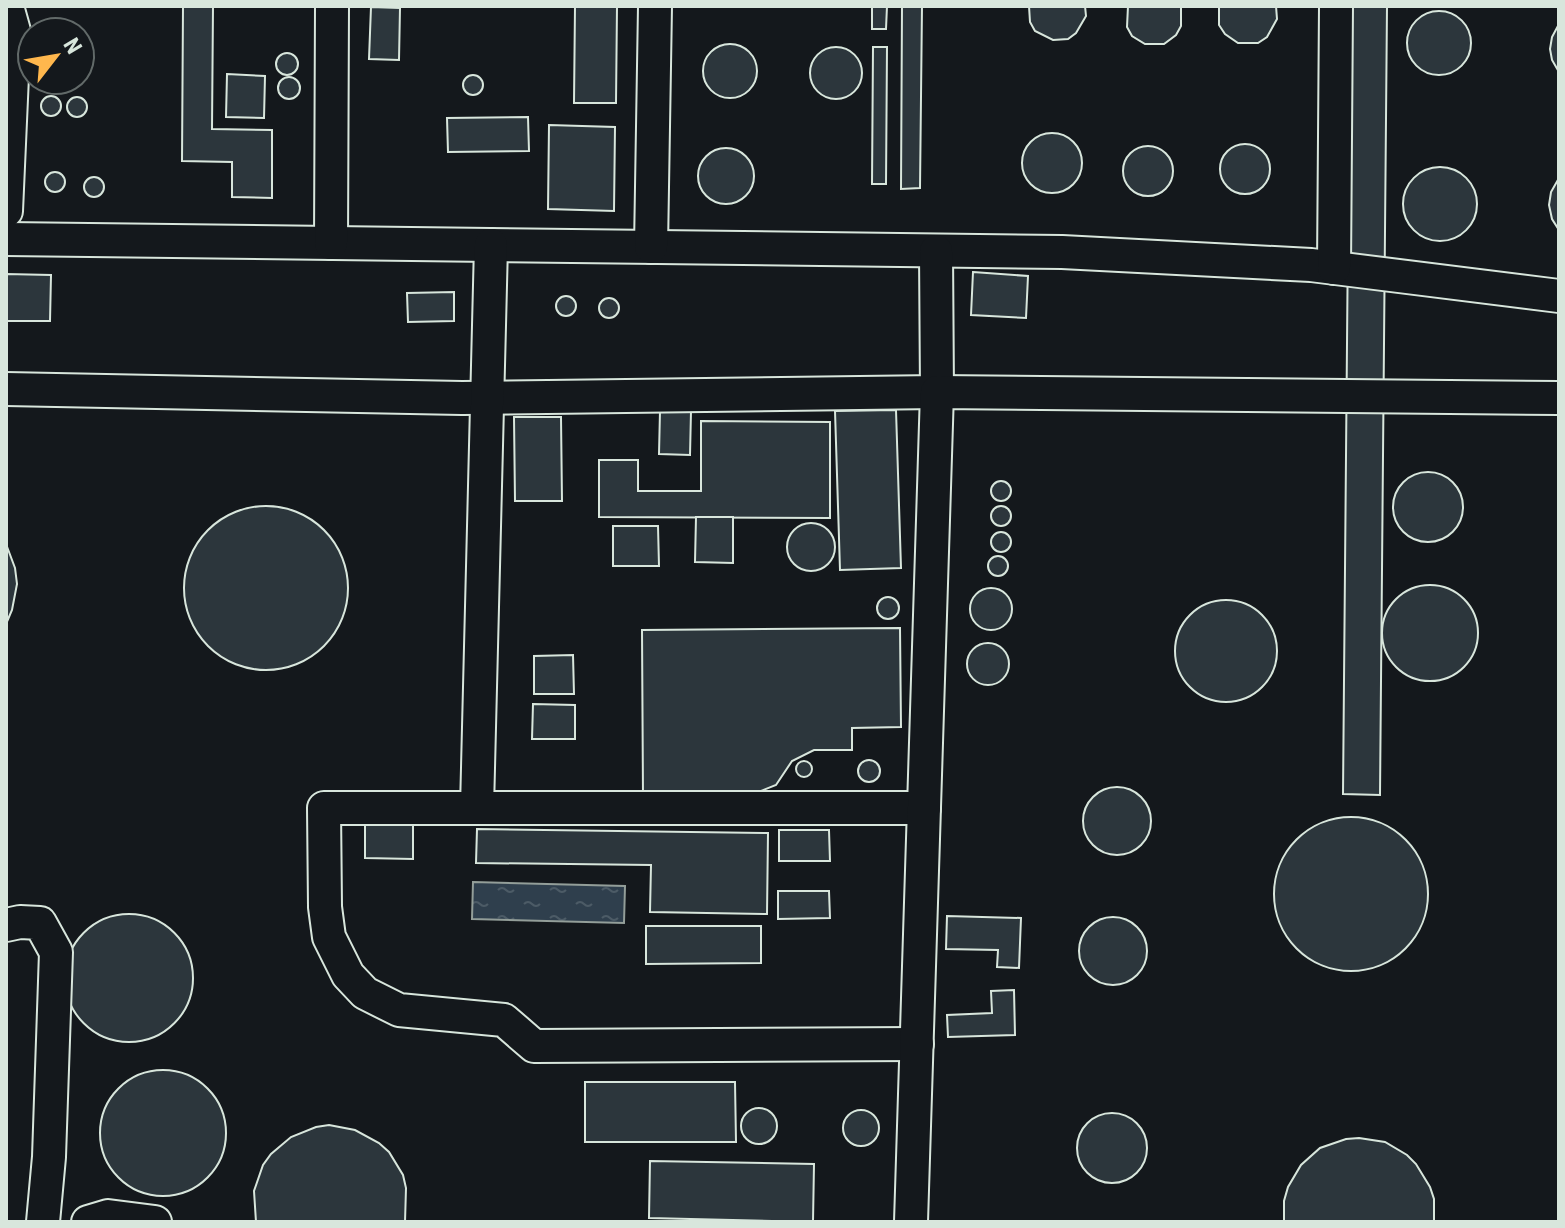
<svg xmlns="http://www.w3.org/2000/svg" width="1565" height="1228" font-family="'Roboto Condensed',sans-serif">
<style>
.water{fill:url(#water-ripples);stroke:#939e99;stroke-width:2}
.building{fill:#2c363c;stroke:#d8e6dc;stroke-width:2}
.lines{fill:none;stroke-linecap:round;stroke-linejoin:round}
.minor-casing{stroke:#d8e6dc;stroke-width:36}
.minor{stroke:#14181c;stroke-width:32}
</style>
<defs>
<pattern id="water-ripples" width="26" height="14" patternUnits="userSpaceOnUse" patternTransform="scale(2)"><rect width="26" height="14" fill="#2f3f4d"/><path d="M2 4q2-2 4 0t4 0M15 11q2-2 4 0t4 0" fill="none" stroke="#4c5b66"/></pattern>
</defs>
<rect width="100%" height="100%" fill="#14181c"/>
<polygon class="water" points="473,882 625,886 624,923 472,919"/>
<g class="building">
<polygon points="183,6 213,6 212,129 272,130 272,198 232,197 232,162 182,161"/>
<polygon points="575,6 617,6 616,103 574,103"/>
<polygon points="872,6 887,6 886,29 872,29"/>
<polygon points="902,6 922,6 920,188 901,189"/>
<polygon points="1029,6 1085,6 1086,16 1076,33 1068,39 1053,40 1035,31 1030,22"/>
<polygon points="1128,6 1181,6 1181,26 1176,35 1164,44 1145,44 1132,36 1127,27"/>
<polygon points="1219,6 1276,6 1277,19 1267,37 1258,43 1238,43 1225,34 1219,25"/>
<polygon points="1350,6 1387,6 1380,795 1343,794"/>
<polygon points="371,7 400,8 399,60 369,59"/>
<circle cx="1439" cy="43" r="32"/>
<polygon points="1559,24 1559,72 1552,60 1550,49 1552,37"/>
<circle cx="730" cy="71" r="27"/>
<polygon points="873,47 887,47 886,184 872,184"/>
<circle cx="836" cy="73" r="26"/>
<circle cx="287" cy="64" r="11"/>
<polygon points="227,74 265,76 264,118 226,117"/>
<circle cx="473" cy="85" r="10"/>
<circle cx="289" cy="88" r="11"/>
<circle cx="51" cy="106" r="10"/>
<circle cx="77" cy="107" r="10"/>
<polygon points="528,117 529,151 448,152 447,118"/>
<polygon points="549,125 615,127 614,211 548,209"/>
<circle cx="1052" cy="163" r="30"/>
<circle cx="1245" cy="169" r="25"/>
<circle cx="1148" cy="171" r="25"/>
<circle cx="726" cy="176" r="28"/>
<circle cx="1440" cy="204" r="37"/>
<circle cx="55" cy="182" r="10"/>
<circle cx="94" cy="187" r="10"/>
<polygon points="1559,178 1559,230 1552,219 1549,205 1551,192"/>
<polygon points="973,272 1028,276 1026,318 971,315"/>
<polygon points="6,274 51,275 50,321 6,321"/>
<polygon points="454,292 454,321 408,322 407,293"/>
<circle cx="566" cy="306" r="10"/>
<circle cx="609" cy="308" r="10"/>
<polygon points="896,410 901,568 840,570 835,411"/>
<polygon points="660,411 691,411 690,455 659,454"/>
<polygon points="514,417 561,417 562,501 515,501"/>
<polygon points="701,421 830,422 830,518 599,517 599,460 638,460 638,491 701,491"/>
<circle cx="1428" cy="507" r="35"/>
<circle cx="1001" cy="491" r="10"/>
<circle cx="1001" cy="516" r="10"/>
<circle cx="266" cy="588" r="82"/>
<polygon points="696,517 733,517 733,563 695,562"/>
<circle cx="811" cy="547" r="24"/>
<polygon points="613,526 658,526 659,566 613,566"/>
<circle cx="1001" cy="542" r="10"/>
<polygon points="6,544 15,568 17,584 12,610 6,624"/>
<circle cx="998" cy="566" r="10"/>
<circle cx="1430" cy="633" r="48"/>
<circle cx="991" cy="609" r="21"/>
<circle cx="888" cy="608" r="11"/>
<circle cx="1226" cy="651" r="51"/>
<polygon points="900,628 901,727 852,728 852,750 814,750 792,761 776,785 748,796 643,797 642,630"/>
<circle cx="988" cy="664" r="21"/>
<polygon points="573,655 574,694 534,694 534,656"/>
<polygon points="533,704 575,705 575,739 532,739"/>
<circle cx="869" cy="771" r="11"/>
<circle cx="804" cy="769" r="8"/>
<circle cx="1117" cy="821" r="34"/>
<circle cx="1351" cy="894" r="77"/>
<polygon points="365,822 413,823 413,859 365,858"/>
<polygon points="477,829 768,833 767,914 650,912 651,865 476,863"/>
<polygon points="779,830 829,830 830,861 779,861"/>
<polygon points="778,891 829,891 830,918 778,919"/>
<circle cx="129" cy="978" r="64"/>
<polygon points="947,916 1021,918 1019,968 997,967 998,950 946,949"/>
<circle cx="1113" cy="951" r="34"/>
<polygon points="646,926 761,926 761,963 646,964"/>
<polygon points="1014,990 1015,1035 948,1037 947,1015 992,1013 991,991"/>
<circle cx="163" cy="1133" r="63"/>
<polygon points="585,1082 735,1082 736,1142 585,1142"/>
<circle cx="759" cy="1126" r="18"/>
<circle cx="861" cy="1128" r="18"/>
<circle cx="1112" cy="1148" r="35"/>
<polygon points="329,1125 355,1130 379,1143 389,1152 403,1175 406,1188 405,1222 256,1222 254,1191 263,1165 271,1154 291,1137 316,1127"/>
<polygon points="1359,1138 1385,1142 1407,1155 1416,1164 1430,1187 1434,1199 1434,1222 1284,1222 1284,1201 1288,1187 1301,1165 1320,1148 1346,1139"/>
<polygon points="650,1161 814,1164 813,1222 649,1218"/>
</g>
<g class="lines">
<g class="minor-casing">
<g id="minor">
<polyline points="6,211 14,31 7,6"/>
<polyline points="6,239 1062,252 1311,265 1559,296"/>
<polyline points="331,243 332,6"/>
<polyline points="651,247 655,6"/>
<polyline points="1334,268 1336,6"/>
<polyline points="6,389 462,398 937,392 936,251"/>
<polyline points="477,808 491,245"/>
<polyline points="6,925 20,922 40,923 56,952 49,1157 43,1222"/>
<polyline points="917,1044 534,1046 504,1020 399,1010 365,993 348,975 329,937 325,907 324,808 924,808"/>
<polyline points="88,1222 108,1216 155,1222"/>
<polyline points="911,1222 937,392 1559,398"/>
</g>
</g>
<use href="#minor" class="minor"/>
</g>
<rect width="1565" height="1228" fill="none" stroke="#d8e6dc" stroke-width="16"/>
<g transform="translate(56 56) rotate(59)"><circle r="38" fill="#14181c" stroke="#626a69" stroke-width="2"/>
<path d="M0-6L14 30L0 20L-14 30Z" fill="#ffb74d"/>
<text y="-12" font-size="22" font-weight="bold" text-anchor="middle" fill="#d8e6dc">N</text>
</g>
</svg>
